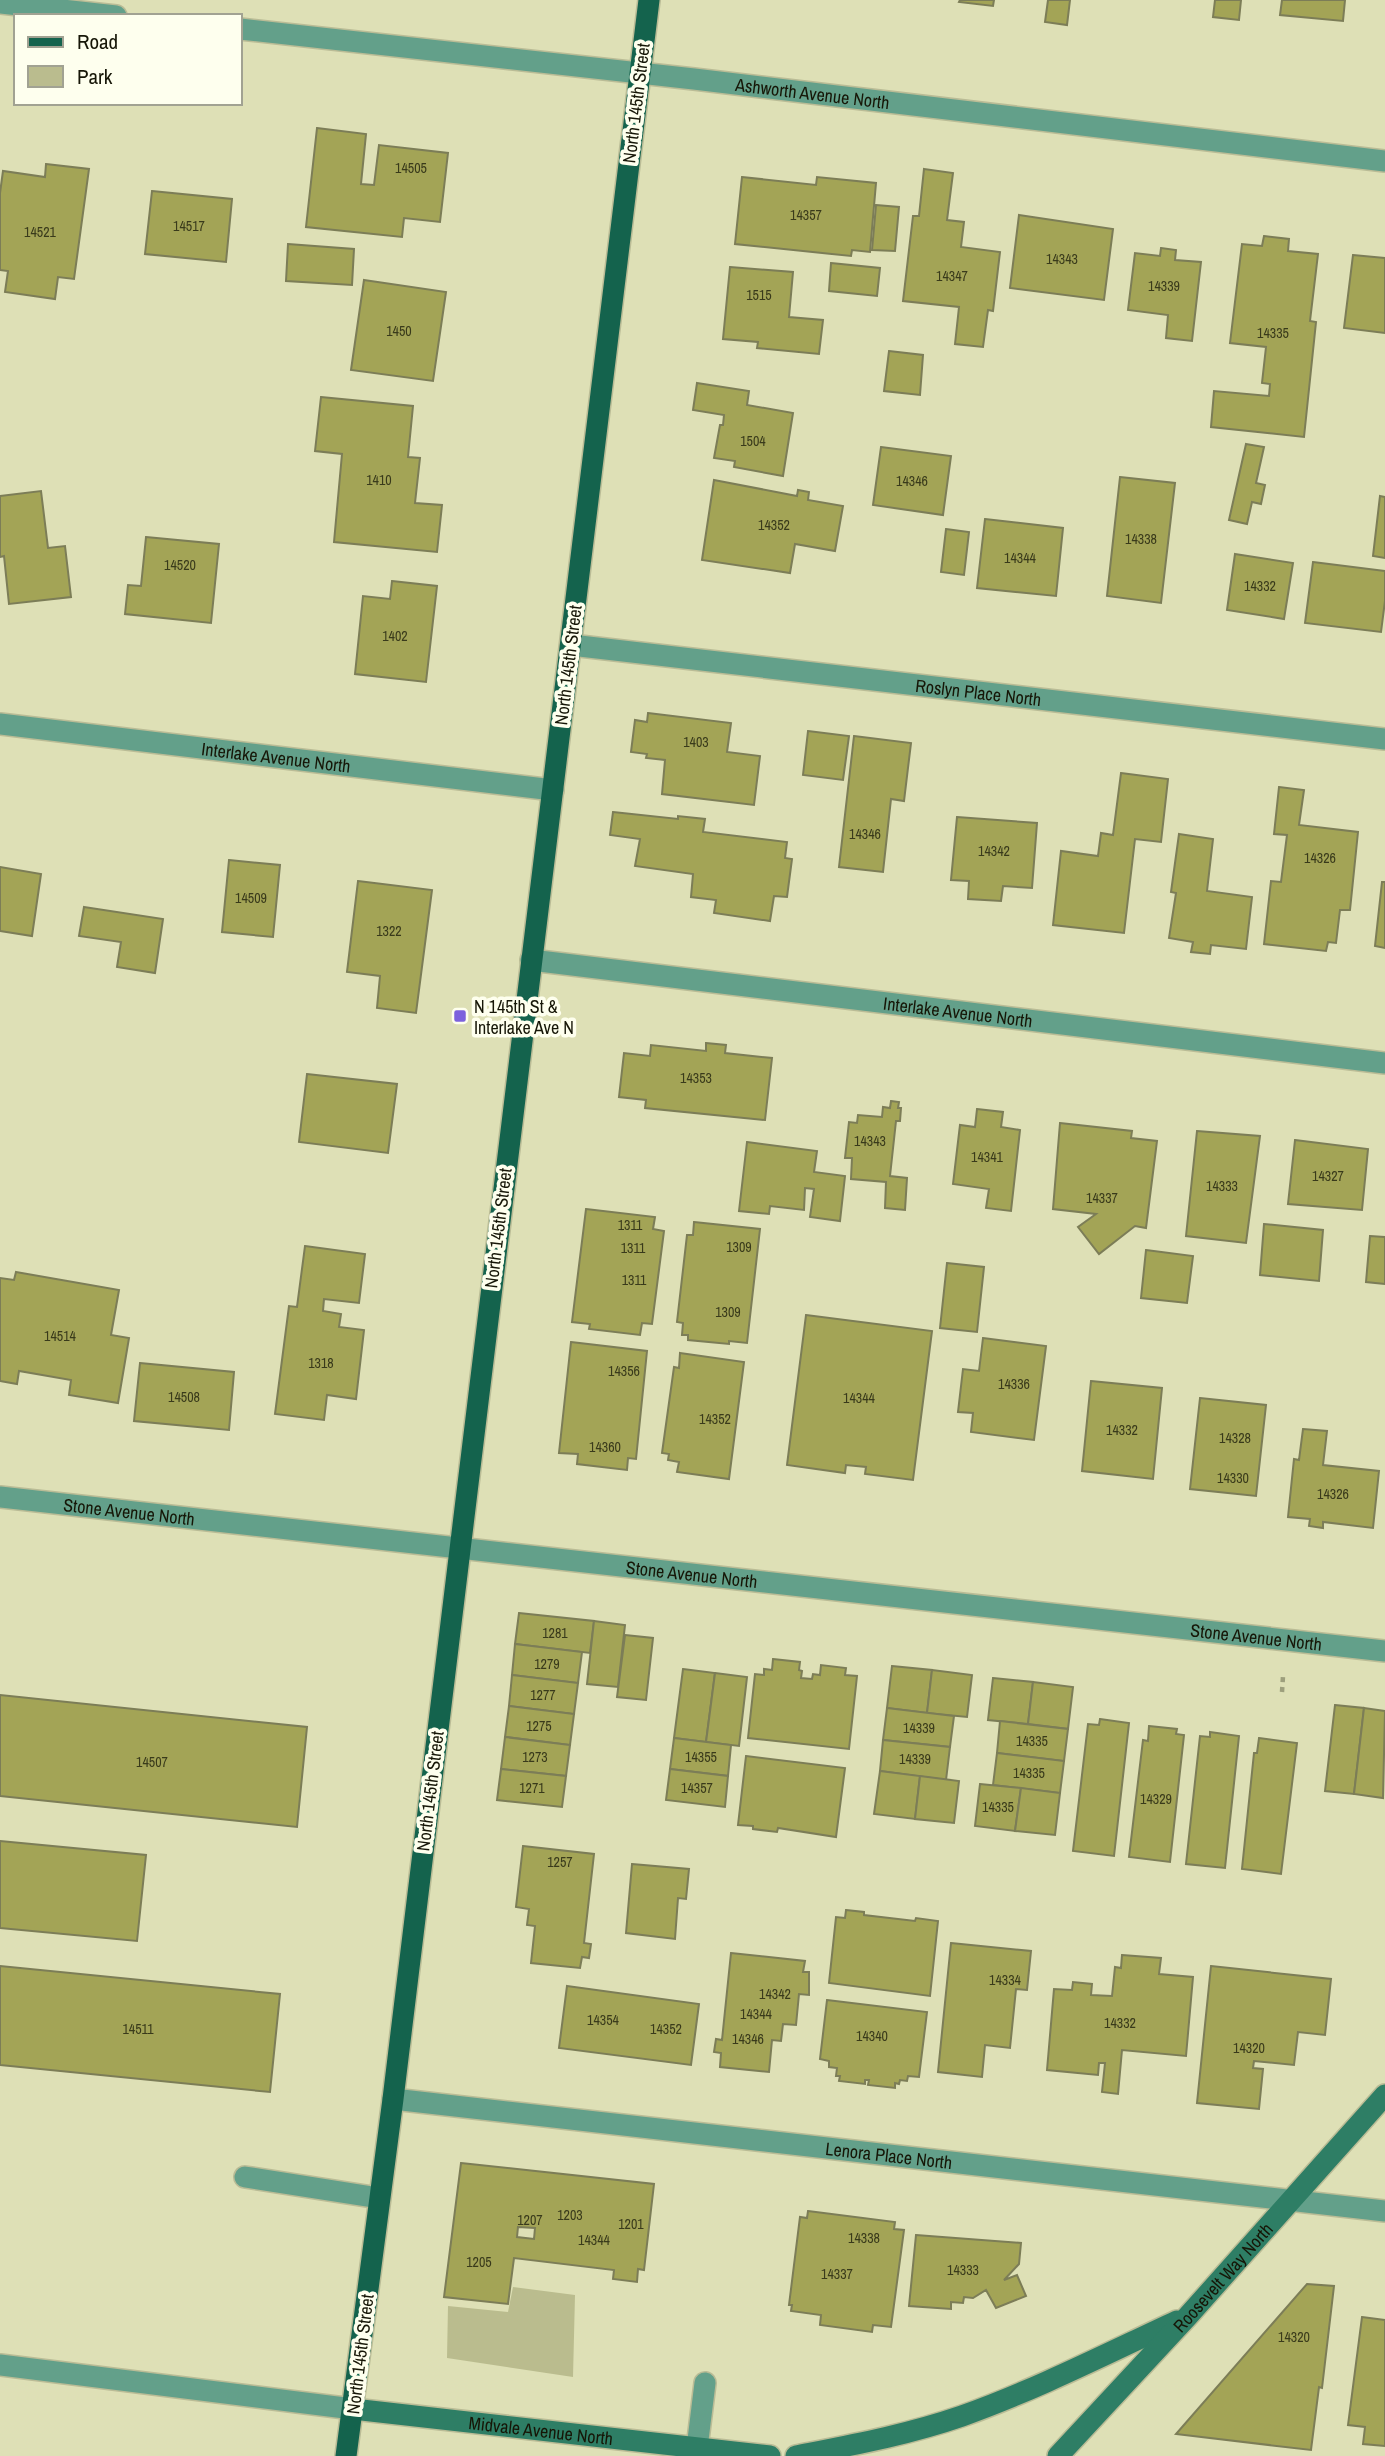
<svg xmlns="http://www.w3.org/2000/svg" width="1385" height="2456" font-family="'Archivo Narrow',sans-serif">
<style>
.green{fill:#babc8e}
.building{fill:#a3a456;stroke:#7c7d57;stroke-width:2;fill-rule:evenodd}
.lines{fill:none;stroke-linecap:round;stroke-linejoin:round}
.lane-casing{stroke:#babc96;stroke-width:24}
.street-casing{stroke:#babc96;stroke-width:24}
.secondary-casing{stroke:#babc96;stroke-width:24}
.primary-casing{stroke:#babc96;stroke-width:24}
.path{stroke:#9d9f7d;stroke-width:4.5;stroke-dasharray:5 5;stroke-linecap:butt}
.lane{stroke:#63a08a;stroke-width:21}
.street{stroke:#63a08a;stroke-width:21}
.secondary{stroke:#2e7e65;stroke-width:21}
.primary{stroke:#14634d;stroke-width:21}
.poi-dot{fill:#7c62dd;stroke:#feffee;stroke-width:2.5}
.labels{text-anchor:middle;dominant-baseline:central;stroke-width:7;stroke-linejoin:round;paint-order:stroke}
.number-label{font-size:14px;fill:#393a1b}
.street-label{font-size:18px;fill:#161607;stroke:#feffee}
.poi-label{font-size:18px;fill:#161607;stroke:#feffee;text-anchor:start}
</style>
<rect width="100%" height="100%" fill="#dee0b6"/>
<polygon class="green" points="513,2287 575,2295 573,2377 447,2358 448,2306 508,2312"/>
<g class="building">
<polygon points="960,0 994,0 993,6 959,2"/>
<polygon points="1048,0 1070,0 1067,25 1045,22"/>
<polygon points="1215,0 1241,0 1239,20 1213,17"/>
<polygon points="1282,0 1345,0 1343,21 1280,15"/>
<polygon points="317,128 366,134 361,184 374,185 379,145 448,153 440,222 404,218 402,237 306,227"/>
<polygon points="46,164 89,169 74,279 58,277 55,299 5,292 8,271 0,270 0,193 3,171 45,177"/>
<polygon points="924,169 953,173 947,220 964,222 961,247 1000,252 993,311 988,310 983,347 955,344 959,307 903,301 913,216 919,216"/>
<polygon points="742,177 816,185 817,177 876,183 870,252 852,250 851,256 735,244"/>
<polygon points="152,191 232,199 226,262 145,254"/>
<polygon points="876,205 899,207 895,251 872,250"/>
<polygon points="1019,215 1113,229 1104,300 1010,288"/>
<polygon points="1264,236 1289,239 1288,251 1318,254 1310,321 1316,322 1304,437 1211,427 1214,391 1269,396 1270,384 1262,383 1266,347 1230,343 1242,244 1262,246"/>
<polygon points="288,244 354,249 352,285 286,281"/>
<polygon points="1161,248 1176,250 1175,260 1201,262 1192,341 1166,338 1168,315 1128,310 1135,253 1160,256"/>
<polygon points="1353,255 1385,258 1385,333 1344,328"/>
<polygon points="831,263 880,268 877,296 829,291"/>
<polygon points="730,267 793,272 789,317 823,320 819,354 757,348 758,342 723,339"/>
<polygon points="364,280 446,292 433,381 351,370"/>
<polygon points="889,351 923,355 920,395 884,391"/>
<polygon points="697,383 749,391 747,405 793,413 783,476 734,467 735,461 714,458 720,425 723,425 724,415 693,410"/>
<polygon points="321,397 413,406 408,457 420,458 415,503 442,505 437,552 334,542 342,454 315,451"/>
<polygon points="1246,444 1264,447 1256,483 1265,485 1261,504 1252,502 1247,524 1229,520"/>
<polygon points="881,447 951,456 943,515 873,505"/>
<polygon points="1120,477 1175,483 1161,603 1107,596"/>
<polygon points="714,480 797,496 798,490 809,492 808,500 843,506 835,551 795,544 790,573 702,560"/>
<polygon points="41,491 48,548 65,546 71,597 9,604 4,556 0,557 0,496"/>
<polygon points="1380,496 1385,497 1385,558 1373,556"/>
<polygon points="985,519 1063,528 1056,596 977,588"/>
<polygon points="946,529 969,532 964,575 941,572"/>
<polygon points="146,537 219,544 211,623 125,614 128,585 141,586"/>
<polygon points="1235,554 1293,563 1284,619 1227,610"/>
<polygon points="1313,562 1385,571 1385,601 1381,632 1305,623"/>
<polygon points="392,581 437,586 426,682 355,674 363,596 390,599"/>
<polygon points="648,713 731,723 727,752 760,756 754,805 662,794 665,760 646,758 647,754 631,752 635,720 647,722"/>
<polygon points="808,731 849,736 843,780 803,775"/>
<polygon points="854,736 911,743 904,801 891,799 883,872 839,867"/>
<polygon points="1121,773 1168,779 1161,842 1135,839 1124,933 1053,925 1061,851 1098,856 1101,833 1113,835"/>
<polygon points="1279,787 1304,790 1299,825 1358,832 1350,910 1340,910 1336,943 1328,942 1326,951 1264,944 1271,881 1281,882 1287,835 1274,834"/>
<polygon points="613,812 678,819 678,816 705,819 703,832 787,842 785,858 792,859 787,897 774,896 770,921 714,913 716,900 691,897 693,874 635,866 640,839 610,835"/>
<polygon points="957,817 1037,823 1032,888 1003,886 1001,901 968,899 969,881 951,880"/>
<polygon points="1179,834 1213,839 1207,891 1252,897 1246,949 1211,945 1210,954 1191,952 1193,942 1169,938 1176,893 1171,892"/>
<polygon points="229,860 280,865 273,937 222,932"/>
<polygon points="0,867 41,874 32,936 0,931"/>
<polygon points="358,881 432,890 416,1013 377,1008 380,976 347,972"/>
<polygon points="1382,882 1385,882 1385,948 1375,946"/>
<polygon points="84,907 163,919 155,973 117,967 121,942 79,936"/>
<polygon points="706,1043 726,1045 725,1053 772,1058 765,1120 645,1108 646,1100 619,1097 624,1053 650,1056 651,1045 706,1051"/>
<polygon points="307,1074 397,1084 388,1153 299,1142"/>
<polygon points="891,1101 899,1102 898,1108 901,1108 900,1121 896,1121 890,1176 907,1178 905,1210 885,1208 886,1182 851,1179 852,1158 845,1158 849,1122 857,1123 858,1115 882,1117 883,1107 890,1108"/>
<polygon points="977,1109 1003,1112 1001,1127 1020,1130 1011,1211 986,1208 989,1189 953,1184 960,1125 975,1127"/>
<polygon points="1060,1123 1132,1131 1131,1138 1157,1141 1146,1228 1135,1226 1099,1254 1078,1227 1096,1214 1053,1209"/>
<polygon points="1197,1131 1260,1136 1246,1243 1186,1236"/>
<polygon points="1295,1140 1368,1149 1362,1210 1288,1204"/>
<polygon points="747,1142 817,1151 814,1172 845,1176 840,1221 810,1217 814,1189 805,1188 804,1210 770,1206 769,1214 739,1211"/>
<polygon points="586,1209 655,1217 653,1229 664,1231 652,1324 642,1323 640,1335 589,1329 590,1324 572,1322"/>
<polygon points="694,1222 760,1229 747,1343 729,1341 729,1344 688,1340 688,1335 682,1335 683,1323 677,1322 687,1235 693,1235"/>
<polygon points="1264,1224 1323,1230 1319,1281 1260,1275"/>
<polygon points="1370,1236 1385,1237 1385,1284 1366,1282"/>
<polygon points="305,1246 365,1254 359,1303 324,1299 323,1311 341,1314 339,1327 364,1330 356,1399 327,1395 324,1420 275,1414 289,1306 297,1307"/>
<polygon points="1146,1250 1193,1256 1187,1303 1141,1298"/>
<polygon points="947,1263 984,1267 977,1332 940,1328"/>
<polygon points="16,1272 119,1290 111,1335 129,1338 118,1403 69,1395 71,1380 19,1371 17,1384 0,1381 0,1278 14,1280"/>
<polygon points="806,1315 932,1331 913,1480 865,1474 866,1467 846,1465 845,1473 787,1465"/>
<polygon points="983,1338 1046,1346 1034,1440 971,1432 973,1413 958,1412 963,1369 979,1371"/>
<polygon points="571,1342 647,1351 636,1459 628,1458 627,1470 577,1464 578,1454 559,1453"/>
<polygon points="680,1353 744,1362 729,1479 677,1472 679,1462 668,1460 669,1454 662,1453 674,1367 679,1368"/>
<polygon points="140,1363 234,1372 229,1430 134,1421"/>
<polygon points="1091,1381 1162,1388 1153,1479 1082,1471"/>
<polygon points="1200,1398 1266,1405 1256,1496 1190,1489"/>
<polygon points="1303,1429 1327,1431 1323,1465 1379,1471 1373,1528 1323,1522 1323,1528 1309,1526 1310,1519 1288,1517 1294,1459 1299,1460"/>
<polygon points="519,1613 594,1621 590,1653 515,1644"/>
<polygon points="594,1621 625,1625 618,1687 587,1684"/>
<polygon points="625,1635 653,1638 646,1700 617,1697"/>
<polygon points="515,1644 582,1652 578,1683 512,1675"/>
<polygon points="773,1659 800,1662 799,1670 802,1671 801,1678 812,1679 813,1674 820,1675 821,1665 846,1668 845,1675 857,1676 849,1749 748,1738 755,1674 764,1675 764,1669 772,1670"/>
<polygon points="892,1666 932,1670 927,1713 887,1708"/>
<polygon points="683,1669 715,1673 706,1742 674,1738"/>
<polygon points="932,1670 972,1675 967,1717 927,1713"/>
<polygon points="715,1673 747,1677 739,1746 706,1742"/>
<polygon points="512,1675 578,1683 574,1714 509,1706"/>
<polygon points="993,1678 1033,1682 1028,1724 988,1720"/>
<polygon points="1033,1682 1073,1687 1068,1729 1028,1724"/>
<polygon points="0,1695 307,1727 297,1827 0,1796"/>
<polygon points="1335,1705 1364,1708 1354,1794 1325,1791"/>
<polygon points="509,1706 574,1714 570,1745 505,1737"/>
<polygon points="887,1708 954,1716 950,1747 883,1740"/>
<polygon points="1364,1708 1385,1711 1383,1798 1354,1794"/>
<polygon points="1100,1719 1129,1723 1114,1856 1073,1851 1088,1724 1099,1725"/>
<polygon points="1000,1721 1068,1729 1064,1761 997,1753"/>
<polygon points="1149,1726 1177,1729 1176,1734 1184,1735 1170,1862 1129,1857 1143,1740 1148,1741"/>
<polygon points="1210,1732 1239,1736 1225,1868 1186,1864 1200,1736 1210,1737"/>
<polygon points="505,1737 570,1745 566,1776 501,1769"/>
<polygon points="674,1738 731,1745 728,1776 670,1769"/>
<polygon points="1259,1738 1297,1743 1281,1874 1242,1869 1254,1753 1257,1753"/>
<polygon points="883,1740 950,1747 946,1780 880,1771"/>
<polygon points="997,1753 1064,1761 1060,1793 993,1785"/>
<polygon points="746,1756 845,1768 836,1837 778,1828 777,1832 753,1829 753,1826 738,1825"/>
<polygon points="501,1769 566,1776 562,1807 497,1800"/>
<polygon points="670,1769 728,1776 725,1807 666,1800"/>
<polygon points="880,1771 920,1776 915,1819 874,1814"/>
<polygon points="920,1776 959,1781 954,1823 915,1819"/>
<polygon points="980,1784 1021,1788 1015,1831 975,1826"/>
<polygon points="1021,1788 1060,1793 1055,1835 1015,1831"/>
<polygon points="0,1841 146,1855 137,1941 0,1928"/>
<polygon points="523,1846 594,1854 584,1943 591,1944 589,1958 582,1957 580,1968 531,1963 535,1926 527,1925 529,1909 516,1907"/>
<polygon points="632,1864 689,1869 686,1899 678,1898 675,1939 626,1933"/>
<polygon points="846,1910 864,1912 864,1915 915,1921 916,1918 938,1921 930,1996 829,1983 836,1917 845,1918"/>
<polygon points="951,1943 1031,1951 1027,1990 1016,1989 1010,2048 985,2045 982,2077 938,2072"/>
<polygon points="731,1953 805,1961 803,1972 809,1972 809,1995 799,1994 796,2025 783,2024 781,2041 772,2040 769,2072 720,2067 721,2053 714,2052 716,2039 722,2040"/>
<polygon points="1122,1955 1161,1958 1159,1974 1193,1977 1186,2056 1122,2050 1118,2094 1102,2092 1105,2063 1099,2063 1098,2075 1047,2070 1054,1989 1072,1990 1073,1982 1092,1984 1091,1995 1112,1996 1115,1967 1121,1968"/>
<polygon points="0,1966 280,1994 270,2092 0,2065"/>
<polygon points="1211,1966 1331,1979 1325,2035 1298,2032 1294,2065 1254,2061 1253,2068 1263,2069 1259,2109 1197,2103"/>
<polygon points="567,1986 699,2004 691,2065 559,2048"/>
<polygon points="827,2000 927,2012 919,2077 908,2076 907,2081 900,2080 899,2084 895,2083 895,2088 868,2085 869,2080 865,2080 865,2084 839,2081 840,2076 836,2076 837,2068 829,2067 829,2061 820,2059"/>
<path d="M461 2163 654 2184 644 2270 638 2269 637 2282 613 2279 614 2270 514 2258 508 2304 444 2297ZM518 2227 535 2228 534 2239 517 2237Z"/>
<polygon points="808,2211 895,2222 894,2229 904,2230 891,2327 873,2325 872,2332 820,2325 821,2315 791,2311 792,2305 789,2305 800,2217 807,2218"/>
<polygon points="916,2235 1021,2243 1019,2264 1004,2280 1017,2275 1026,2296 996,2308 986,2290 973,2298 964,2297 963,2303 951,2302 951,2309 909,2306"/>
<polygon points="1307,2284 1334,2286 1322,2388 1319,2387 1311,2450 1176,2434"/>
<polygon points="1362,2317 1385,2320 1385,2446 1363,2444 1365,2427 1348,2425"/>
</g>
<g class="lines">
<g class="lane-casing">
<g id="lane">
<polyline points="245,2177 379,2198"/>
<polyline points="0,2365 353,2409"/>
<polyline points="697,2448 705,2383"/>
</g>
</g>
<g class="street-casing">
<g id="street">
<polyline points="0,3 116,16"/>
<path id="s1" d="M240 29 694 79 1385 161"/>
<path id="s2" d="M571 645 1385 739"/>
<path id="s3" d="M0 724 553 790"/>
<path id="s4" d="M531 960 1385 1063"/>
<path id="s5" d="M0 1497 1385 1651"/>
<path id="s6" d="M393 2099 1385 2211"/>
</g>
</g>
<g class="secondary-casing">
<g id="secondary">
<path id="s7" d="M353 2409 770 2456"/>
<path d="M796 2456C852 2445 907 2435 962 2416 1035 2390 1106 2354 1177 2321"/>
<path id="s8" d="M1058 2456 1188 2316 1385 2095"/>
</g>
</g>
<g class="primary-casing">
<polyline id="primary" points="346,2456 393,2099 649,0"/>
</g>
<polyline class="path" points="1282,1692 1283,1676"/>
<use href="#lane" class="lane"/>
<use href="#street" class="street"/>
<use href="#secondary" class="secondary"/>
<use href="#primary" class="primary"/>
</g>
<rect class="poi-dot" x="453" y="1009" width="14" height="14" rx="3.5"/>
<g class="labels">
<g class="number-label">
<text x="411" y="168">14505</text>
<text x="806" y="215">14357</text>
<text x="189" y="226">14517</text>
<text x="40" y="232">14521</text>
<text x="1062" y="259">14343</text>
<text x="952" y="276">14347</text>
<text x="1164" y="286">14339</text>
<text x="759" y="295">1515</text>
<text x="399" y="331">1450</text>
<text x="1273" y="333">14335</text>
<text x="753" y="441">1504</text>
<text x="379" y="480">1410</text>
<text x="912" y="481">14346</text>
<text x="774" y="525">14352</text>
<text x="1141" y="539">14338</text>
<text x="1020" y="558">14344</text>
<text x="180" y="565">14520</text>
<text x="1260" y="586">14332</text>
<text x="395" y="636">1402</text>
<text x="696" y="742">1403</text>
<text x="865" y="834">14346</text>
<text x="994" y="851">14342</text>
<text x="1320" y="858">14326</text>
<text x="251" y="898">14509</text>
<text x="389" y="931">1322</text>
<text x="696" y="1078">14353</text>
<text x="870" y="1141">14343</text>
<text x="987" y="1157">14341</text>
<text x="1328" y="1176">14327</text>
<text x="1222" y="1186">14333</text>
<text x="1102" y="1198">14337</text>
<text x="630" y="1225">1311</text>
<text x="739" y="1247">1309</text>
<text x="633" y="1248">1311</text>
<text x="634" y="1280">1311</text>
<text x="728" y="1312">1309</text>
<text x="60" y="1336">14514</text>
<text x="321" y="1363">1318</text>
<text x="624" y="1371">14356</text>
<text x="1014" y="1384">14336</text>
<text x="184" y="1397">14508</text>
<text x="859" y="1398">14344</text>
<text x="715" y="1419">14352</text>
<text x="1122" y="1430">14332</text>
<text x="1235" y="1438">14328</text>
<text x="605" y="1447">14360</text>
<text x="1233" y="1478">14330</text>
<text x="1333" y="1494">14326</text>
<text x="555" y="1633">1281</text>
<text x="547" y="1664">1279</text>
<text x="543" y="1695">1277</text>
<text x="539" y="1726">1275</text>
<text x="919" y="1728">14339</text>
<text x="1032" y="1741">14335</text>
<text x="535" y="1757">1273</text>
<text x="701" y="1757">14355</text>
<text x="915" y="1759">14339</text>
<text x="152" y="1762">14507</text>
<text x="1029" y="1773">14335</text>
<text x="532" y="1788">1271</text>
<text x="697" y="1788">14357</text>
<text x="1156" y="1799">14329</text>
<text x="998" y="1807">14335</text>
<text x="560" y="1862">1257</text>
<text x="1005" y="1980">14334</text>
<text x="775" y="1994">14342</text>
<text x="756" y="2014">14344</text>
<text x="603" y="2020">14354</text>
<text x="1120" y="2023">14332</text>
<text x="138" y="2029">14511</text>
<text x="666" y="2029">14352</text>
<text x="872" y="2036">14340</text>
<text x="748" y="2039">14346</text>
<text x="1249" y="2048">14320</text>
<text x="570" y="2215">1203</text>
<text x="530" y="2220">1207</text>
<text x="631" y="2224">1201</text>
<text x="864" y="2238">14338</text>
<text x="594" y="2240">14344</text>
<text x="479" y="2262">1205</text>
<text x="963" y="2270">14333</text>
<text x="837" y="2274">14337</text>
<text x="1294" y="2337">14320</text>
</g>
<g class="street-label">
<text stroke="none"><textPath href="#s1" startOffset="576">Ashworth Avenue North</textPath></text>
<text transform="translate(636 103) rotate(-83)">North 145th Street</text>
<text transform="translate(568 665) rotate(-83)">North 145th Street</text>
<text stroke="none"><textPath href="#s2" startOffset="410">Roslyn Place North</textPath></text>
<text stroke="none"><textPath href="#s3" startOffset="278">Interlake Avenue North</textPath></text>
<text stroke="none"><textPath href="#s4" startOffset="430">Interlake Avenue North</textPath></text>
<text transform="translate(498 1228) rotate(-83)">North 145th Street</text>
<text stroke="none"><textPath href="#s5" startOffset="130">Stone Avenue North</textPath></text>
<text stroke="none"><textPath href="#s5" startOffset="696">Stone Avenue North</textPath></text>
<text stroke="none"><textPath href="#s5" startOffset="1264">Stone Avenue North</textPath></text>
<text transform="translate(430 1791) rotate(-83)">North 145th Street</text>
<text stroke="none"><textPath href="#s6" startOffset="499">Lenora Place North</textPath></text>
<text stroke="none"><textPath href="#s8" startOffset="243">Roosevelt Way North</textPath></text>
<text transform="translate(360 2354) rotate(-83)">North 145th Street</text>
<text stroke="none"><textPath href="#s7" startOffset="189">Midvale Avenue North</textPath></text>
</g>
<g class="poi-label">
<text x="474" y="1006">N 145th St &amp;<tspan x="474" dy="21">Interlake Ave N</tspan></text>
</g>
</g>
<rect x="14" y="14" width="228" height="91" fill="#feffee" stroke="#a1a292" stroke-width="2"/>
<rect x="28" y="37" width="35" height="10" fill="#14634d" stroke="#a1a292" stroke-width="2"/>
<text x="77" y="49" font-size="21" fill="#161607">Road</text>
<rect x="28" y="66" width="35" height="21" fill="#babc8e" stroke="#a1a292" stroke-width="2"/>
<text x="77" y="84" font-size="21" fill="#161607">Park</text>
</svg>
